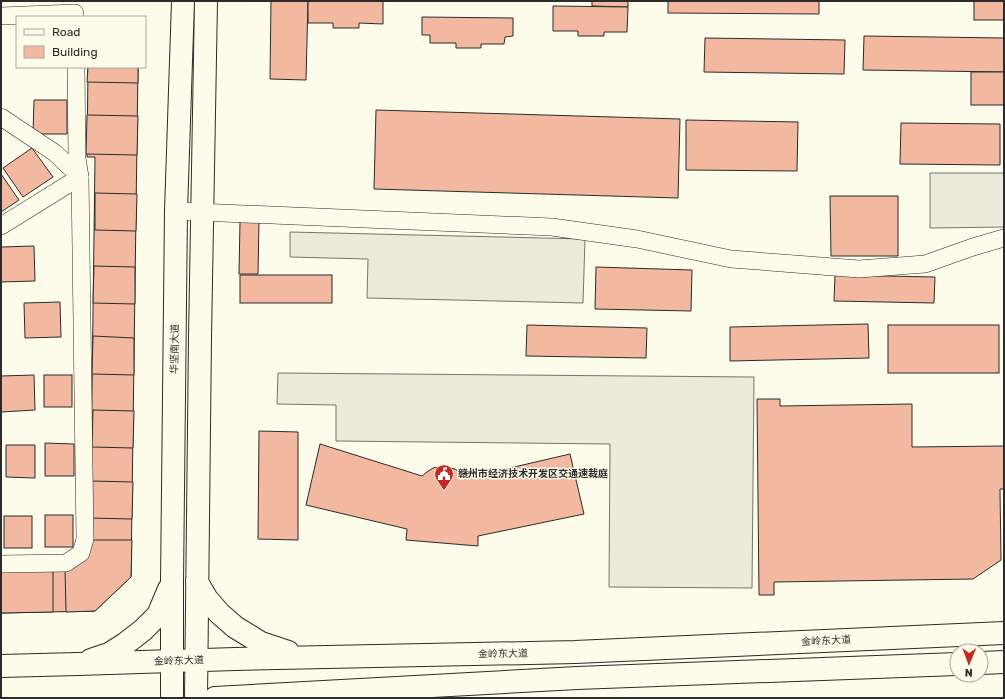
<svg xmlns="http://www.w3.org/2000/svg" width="1005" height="699" font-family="Rubik,'Noto Sans SC',sans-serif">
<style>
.parking{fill:#eceadb;stroke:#74746e}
.building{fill:#f2b8a0;stroke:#2b2b2b}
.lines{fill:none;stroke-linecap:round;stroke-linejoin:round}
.minor-casing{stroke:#2b2b2b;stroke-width:18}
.secondary-casing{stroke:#2b2b2b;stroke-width:24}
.minor{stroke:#fdfbea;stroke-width:17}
.secondary{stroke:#fdfbea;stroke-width:22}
.labels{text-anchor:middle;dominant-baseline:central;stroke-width:3;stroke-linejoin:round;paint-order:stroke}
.street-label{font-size:10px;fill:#2b2b2b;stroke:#fdfbea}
.poi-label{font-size:10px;font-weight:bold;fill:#2b2b2b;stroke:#fdfbea;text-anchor:start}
</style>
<rect width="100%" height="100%" fill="#fdfbea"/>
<g class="parking">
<polygon points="930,173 1004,173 1004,227 930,228"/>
<polygon points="290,232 585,239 583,303 367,298 368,259 290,257"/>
<polygon points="278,373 754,377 752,588 609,587 610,444 336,441 336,405 277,404"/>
</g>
<g class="building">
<polygon points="271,1 308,1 306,80 270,79"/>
<polygon points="308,1 383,1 383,24 359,23 359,28 333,28 333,23 308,23"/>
<polygon points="592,1 628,1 628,7 592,6"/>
<polygon points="668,1 819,1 819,14 668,13"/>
<rect x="974" y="1" width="30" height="19"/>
<polygon points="553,6 628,7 627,32 604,32 604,36 578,36 578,31 553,31"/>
<polygon points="422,17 513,18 513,36 505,37 504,44 481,44 481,48 456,48 456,43 430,43 430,35 422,35"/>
<polygon points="864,36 1004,38 1004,72 863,70"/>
<polygon points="705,38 845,40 844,74 704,72"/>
<polygon points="88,67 138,67 131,577 95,611 1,613 1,570 90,550 95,157 87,157"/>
<polygon points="88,67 138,67 138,83 87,82"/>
<rect x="971" y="72" width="33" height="33"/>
<polygon points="34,100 67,100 67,134 33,134"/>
<polygon points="376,110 680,119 678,198 374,189"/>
<polygon points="87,115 138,116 137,155 86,154"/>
<polygon points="686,120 798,122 797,171 686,170"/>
<polygon points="901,123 1000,124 1000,165 900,164"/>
<polygon points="32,148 53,177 23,197 3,168"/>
<polygon points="1,174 19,200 1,212"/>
<polygon points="95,193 137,194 136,231 95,230"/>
<polygon points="830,196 898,196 898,256 831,256"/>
<polygon points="240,221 259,221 258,274 239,274"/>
<polygon points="34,246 35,281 1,282 1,247"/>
<polygon points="94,266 135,267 135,304 93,303"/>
<polygon points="596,267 692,270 691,311 595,309"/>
<rect x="240" y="275" width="92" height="28"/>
<polygon points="835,275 935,277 934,303 834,301"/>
<polygon points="60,302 61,337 25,338 24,303"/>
<polygon points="868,324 869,358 730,361 730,327"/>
<polygon points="527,325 647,328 646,358 526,356"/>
<rect x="888" y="325" width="111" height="48"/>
<polygon points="93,336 134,338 134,375 92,374"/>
<polygon points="34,375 35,410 1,412 1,376"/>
<rect x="44" y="375" width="28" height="32"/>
<polygon points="757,399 780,399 780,406 912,404 912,447 1004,446 1004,489 1000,489 1001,560 973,579 774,582 774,595 759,595"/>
<polygon points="93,410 134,411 133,448 92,447"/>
<polygon points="259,431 298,432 298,540 258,539"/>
<polygon points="45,443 74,444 74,476 45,476"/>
<polygon points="320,444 422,476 427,472 433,468 440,467 447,467 455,469 461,473 467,478 570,454 584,514 478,536 478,546 406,540 407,529 306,505"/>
<polygon points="6,445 35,445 35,478 6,477"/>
<polygon points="91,481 133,482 132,519 90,518"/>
<rect x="45" y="515" width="28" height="32"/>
<rect x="4" y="516" width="28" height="32"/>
<polygon points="90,540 132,540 131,577 95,611 66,612 65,569"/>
<polygon points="53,569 53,612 1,613 1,570"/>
</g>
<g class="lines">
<g class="minor-casing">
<g id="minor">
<polyline points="1,16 75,13 75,17"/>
<polyline points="1,117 55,153 80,177 1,226"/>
<polyline points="176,211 552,227 637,239 731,259 859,269 925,264 973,247 1004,238"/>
<polyline points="1,564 66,563 81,553 85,539 80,177 77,158 76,67"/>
</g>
</g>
<g class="secondary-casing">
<g id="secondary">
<polyline points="197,582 207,599 219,613 235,627 261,643 288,652"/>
<polyline points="91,660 109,654 125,644 143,630 158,615 169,589"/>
<polyline points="981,663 1004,662"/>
<polyline points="1,666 78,664 235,659 575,652 1004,633"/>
<polyline points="172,698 172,582 176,211 183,1"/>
<polyline points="196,698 200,337 206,1"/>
<polyline points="215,698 577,678 957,664"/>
</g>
</g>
<use href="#minor" class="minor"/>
<use href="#secondary" class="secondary"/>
</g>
<defs>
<g id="civic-pin" transform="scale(1)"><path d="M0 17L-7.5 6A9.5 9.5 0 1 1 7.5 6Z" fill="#c62828" stroke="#fdfbea"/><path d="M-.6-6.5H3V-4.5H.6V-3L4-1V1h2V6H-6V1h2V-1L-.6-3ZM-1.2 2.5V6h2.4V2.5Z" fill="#fff"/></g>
</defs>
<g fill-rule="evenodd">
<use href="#civic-pin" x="444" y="474"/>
</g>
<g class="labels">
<g class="street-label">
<text transform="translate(175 349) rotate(-89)">华坚南大道</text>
<text transform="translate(826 641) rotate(-3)">金岭东大道</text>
<text transform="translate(503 654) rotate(-1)">金岭东大道</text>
<text transform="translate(179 661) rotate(-2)">金岭东大道</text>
</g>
<g class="poi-label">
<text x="458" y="474">赣州市经济技术开发区交通速裁庭</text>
</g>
</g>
<rect width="1005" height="699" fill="none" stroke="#2b2b2b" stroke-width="4"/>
<rect x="16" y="16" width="130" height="52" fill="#fdfbea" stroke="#a9a89e"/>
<rect x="24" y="29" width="20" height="6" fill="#fdfbea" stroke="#a9a89e"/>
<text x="52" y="36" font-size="12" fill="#2b2b2b">Road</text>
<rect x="24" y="46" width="20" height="12" fill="#f2b8a0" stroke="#a9a89e"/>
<text x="52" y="56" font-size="12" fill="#2b2b2b">Building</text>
<g transform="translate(969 663) rotate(181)"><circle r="19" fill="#fdfbea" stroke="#a9a89e"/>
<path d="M0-3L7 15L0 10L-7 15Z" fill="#c62828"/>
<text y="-6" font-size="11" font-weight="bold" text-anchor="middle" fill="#2b2b2b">N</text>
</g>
</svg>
